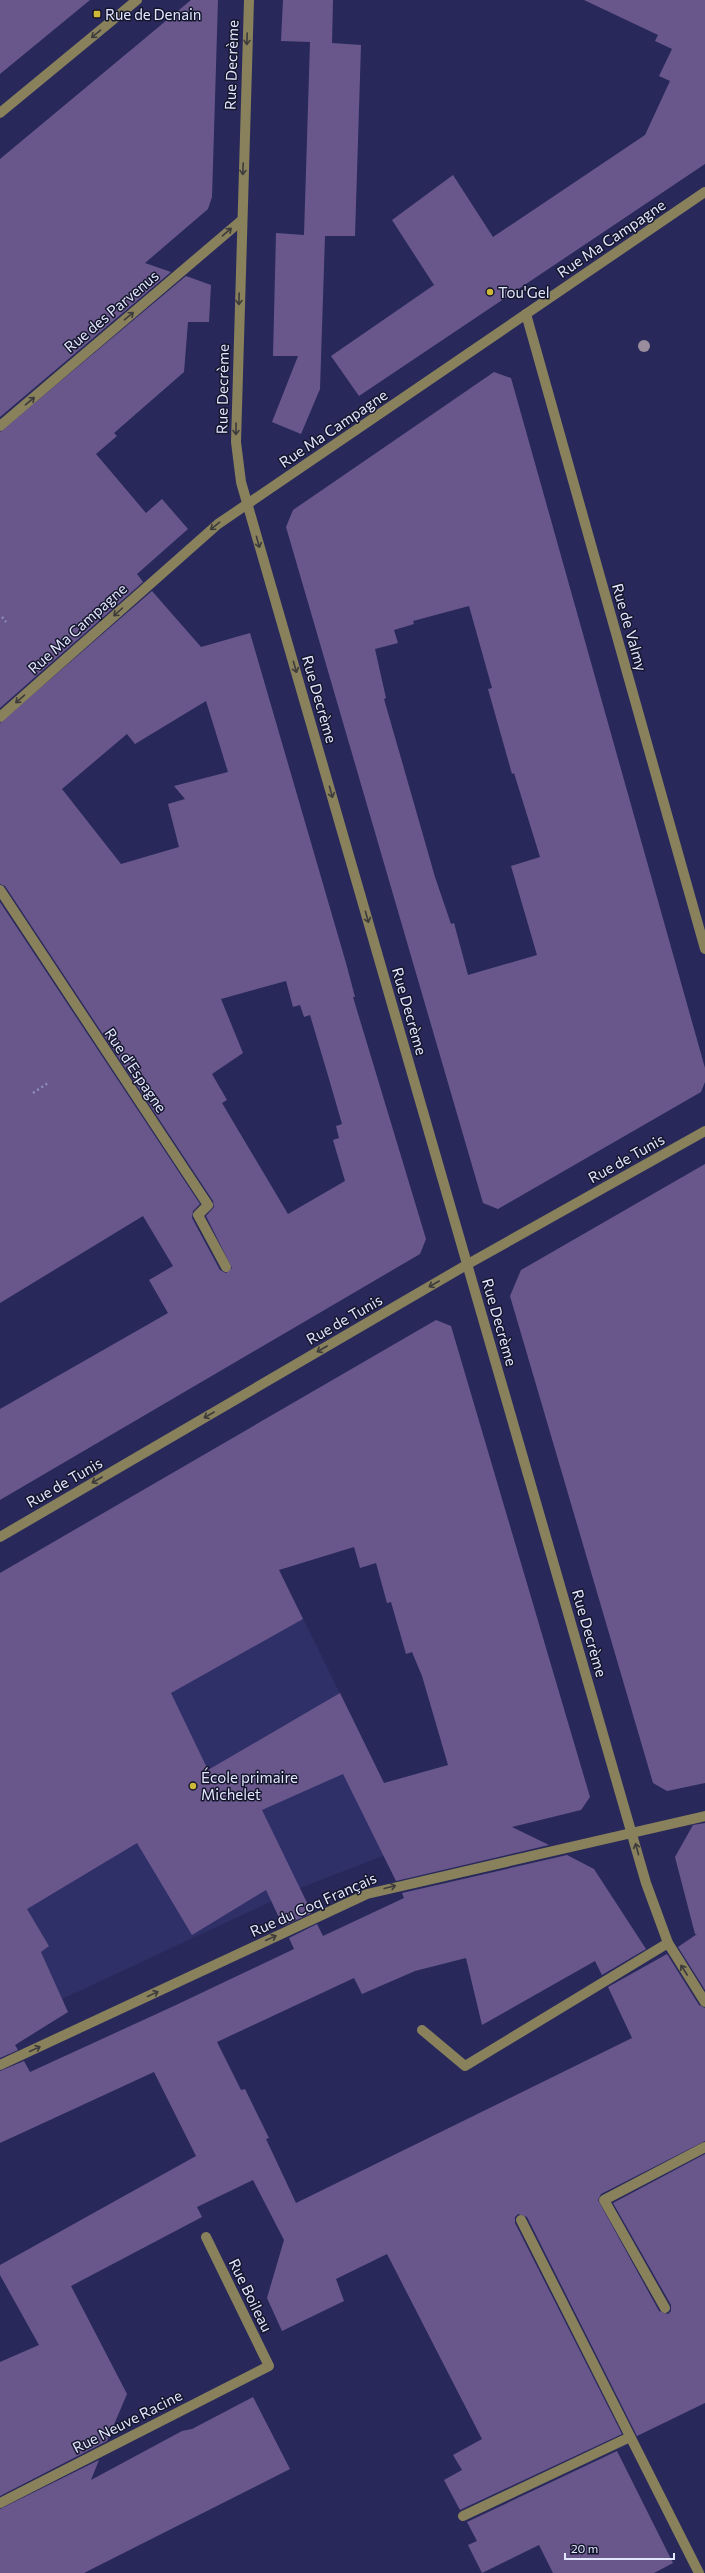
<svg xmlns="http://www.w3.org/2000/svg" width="705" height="2573" font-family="Commissioner,sans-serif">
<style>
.built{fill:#2f3068}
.building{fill:#69578c;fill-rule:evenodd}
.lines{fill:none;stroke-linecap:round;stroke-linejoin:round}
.path{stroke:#8c8fb3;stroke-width:2.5;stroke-dasharray:2 3;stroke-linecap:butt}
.minor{stroke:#88815c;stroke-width:10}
.tree{fill:#9a8d9e}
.oneway{stroke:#3d3b3c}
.poi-dot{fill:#ceb837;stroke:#14162b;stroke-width:1.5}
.labels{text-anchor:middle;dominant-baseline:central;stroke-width:3;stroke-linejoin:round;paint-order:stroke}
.poi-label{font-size:15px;fill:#e2e6ff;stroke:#14162b;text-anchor:start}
.street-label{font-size:15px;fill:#e2e6ff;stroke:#14162b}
</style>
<rect width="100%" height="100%" fill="#28295a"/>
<polygon class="built" points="0,1587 82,1724 294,1600 416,1848 383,1856 300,1888 62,1999 41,1952 49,1946 0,1864"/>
<g class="building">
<polygon points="0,0 90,0 0,74"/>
<polygon points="191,0 218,0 212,197 208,209 145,263 171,272 0,417 0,159"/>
<polygon points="283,0 333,0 332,43 361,45 355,236 325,236 320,389 301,434 272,422 298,356 273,356 276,233 304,235 310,42 281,41"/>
<polygon points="584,0 705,0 705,164 359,396 331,356 434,285 392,220 453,175 493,237 645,135 670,81 659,76 672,49 655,41 658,35"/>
<polygon points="186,276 211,285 209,322 188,322 184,372 114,433 117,436 96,454 146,513 162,499 188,529 137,574 143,582 0,708 0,432"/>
<path d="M494 372 511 378 705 1068V1082L701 1092 498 1209 483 1203 286 527 293 510ZM469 606 492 688 488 689 512 774 514 773 540 857 511 866 537 955 468 975 454 923 451 924 435 877 413 800 384 699 386 698 375 649 398 643 394 630 414 624 413 621Z"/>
<path d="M152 591 201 647 250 633 346 963 355 997H353L426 1239 420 1254 0 1500V1409L168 1313 149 1280 173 1266 143 1216 0 1303V902L200 1204 193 1211 192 1218 220 1270 226 1273 232 1268 206 1216 214 1207 213 1201 5 886 0 884V723ZM206 701 228 772 174 786 185 799 168 804 179 847 121 864 62 789 127 734 135 744ZM286 981 293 1007 300 1005 304 1017 310 1015 329 1079 342 1124 336 1126 339 1138 333 1140 345 1181 288 1214 222 1103 227 1100 212 1074 243 1053 221 999Z"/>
<polygon points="705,1164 705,1783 667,1791 653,1783 510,1296 521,1270"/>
<path d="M436 1320 451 1326 590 1797 581 1810 512 1827 549 1845 396 1881 343 1774 262 1810 312 1913 283 1926 266 1890 192 1935 137 1843 27 1909 49 1946 41 1952 68 2012 15 2045 18 2050 0 2058V1573ZM354 1547 360 1568 376 1563 387 1603 391 1602 406 1654 412 1652 422 1676 448 1765 384 1783 340 1693 208 1770 171 1693 303 1619 279 1570Z"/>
<polygon points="705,1823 705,1990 678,1947 697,1934 695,1934 675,1857 693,1825"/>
<polygon points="567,1855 594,1869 646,1949 602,1975 595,1961 482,2025 466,1958 415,1971 362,1994 354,1978 217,2042 241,2090 245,2089 269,2138 266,2139 296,2203 632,2038 608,1987 667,1954 699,2005 705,2008 705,2141 601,2194 598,2200 659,2311 668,2314 671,2311 671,2305 613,2203 705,2154 705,2403 637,2436 527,2217 518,2214 515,2217 515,2223 622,2434 460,2510 444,2480 462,2470 453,2455 482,2439 387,2254 336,2279 344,2301 282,2331 267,2298 284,2240 253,2180 197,2207 202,2217 71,2286 127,2394 107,2441 0,2496 0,2362 39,2345 0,2275 0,2265 196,2156 154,2072 0,2143 0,2071 24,2061 30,2072 176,2005 294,1949 289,1938 317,1924 323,1936 404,1898 402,1893"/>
<polygon points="253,2397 290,2469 84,2573 0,2573 0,2509 99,2460 91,2480 182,2431 192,2429"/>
<polygon points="617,2451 673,2563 654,2573 553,2573 539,2545 482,2573 468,2545 477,2541 467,2522"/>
</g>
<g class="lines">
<g class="path">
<polyline points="2,617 6,622"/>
<polyline points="33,1093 48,1083"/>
</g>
<g class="minor">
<polyline points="249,0 236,442 241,482 646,1883 668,1943 705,2002"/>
<polyline points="0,113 137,0"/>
<polyline points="526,314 705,949"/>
<polyline points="0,426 242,220"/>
<polyline points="0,717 218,524 705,192"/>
<polyline points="0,890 208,1205 198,1215 226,1267"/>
<polyline points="0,1537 468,1264 705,1131"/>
<polyline points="422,2030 465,2066 668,1943"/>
<polyline points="0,2065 367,1894 705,1816"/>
<polyline points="521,2220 699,2573"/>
<polyline points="665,2308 604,2200 705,2147"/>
<polyline points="0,2503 269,2366 206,2237"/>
<polyline points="463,2516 630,2437"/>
</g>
</g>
<circle class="tree" cx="644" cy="346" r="6"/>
<defs><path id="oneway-shaft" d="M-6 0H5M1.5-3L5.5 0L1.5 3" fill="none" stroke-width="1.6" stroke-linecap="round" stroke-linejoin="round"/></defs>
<g class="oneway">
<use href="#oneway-shaft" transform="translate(96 34) rotate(140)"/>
<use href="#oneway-shaft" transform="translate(247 39) rotate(92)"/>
<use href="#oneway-shaft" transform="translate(243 169) rotate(92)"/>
<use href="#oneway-shaft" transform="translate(227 232) rotate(-41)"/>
<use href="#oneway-shaft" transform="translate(239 299) rotate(91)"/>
<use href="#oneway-shaft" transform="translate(129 316) rotate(-40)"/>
<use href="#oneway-shaft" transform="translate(30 401) rotate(-40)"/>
<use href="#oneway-shaft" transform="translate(236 429) rotate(91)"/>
<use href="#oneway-shaft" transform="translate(215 526) rotate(141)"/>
<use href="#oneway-shaft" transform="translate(258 542) rotate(74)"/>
<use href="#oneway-shaft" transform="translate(118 612) rotate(138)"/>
<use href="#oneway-shaft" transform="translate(295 667) rotate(74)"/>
<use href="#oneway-shaft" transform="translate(20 699) rotate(139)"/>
<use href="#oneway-shaft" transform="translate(331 792) rotate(74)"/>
<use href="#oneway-shaft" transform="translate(367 917) rotate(74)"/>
<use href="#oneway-shaft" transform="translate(434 1284) rotate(150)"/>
<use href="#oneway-shaft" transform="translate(322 1349) rotate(150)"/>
<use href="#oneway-shaft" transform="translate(209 1415) rotate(150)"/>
<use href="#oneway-shaft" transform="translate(97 1480) rotate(150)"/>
<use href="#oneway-shaft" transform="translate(637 1849) rotate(-105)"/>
<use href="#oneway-shaft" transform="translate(390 1887) rotate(-14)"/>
<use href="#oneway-shaft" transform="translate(271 1938) rotate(-25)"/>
<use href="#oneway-shaft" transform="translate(684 1970) rotate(-123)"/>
<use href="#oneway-shaft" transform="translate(153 1994) rotate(-25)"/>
<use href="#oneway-shaft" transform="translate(35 2049) rotate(-25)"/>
</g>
<g class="poi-dot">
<rect x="93" y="10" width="8" height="8" rx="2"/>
<circle cx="490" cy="292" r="4"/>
<circle cx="193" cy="1786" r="4"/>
</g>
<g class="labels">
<g class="poi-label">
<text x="105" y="14">Rue de Denain</text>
<text x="498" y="292">Tou'Gel</text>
<text x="201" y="1777">École primaire<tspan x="201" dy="17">Michelet</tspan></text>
</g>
<g class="street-label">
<text transform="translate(231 65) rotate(-88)">Rue Decrème</text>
<text transform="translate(611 238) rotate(-34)">Rue Ma Campagne</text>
<text transform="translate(111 311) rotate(-40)">Rue des Parvenus</text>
<text transform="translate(222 389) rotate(-89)">Rue Decrème</text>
<text transform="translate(333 428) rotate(-34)">Rue Ma Campagne</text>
<text transform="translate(630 627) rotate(74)">Rue de Valmy</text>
<text transform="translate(77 628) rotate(-42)">Rue Ma Campagne</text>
<text transform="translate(320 699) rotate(74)">Rue Decrème</text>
<text transform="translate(410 1011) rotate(74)">Rue Decrème</text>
<text transform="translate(136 1070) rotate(56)">Rue d'Espagne</text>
<text transform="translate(626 1158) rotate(-29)">Rue de Tunis</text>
<text transform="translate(344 1319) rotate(-30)">Rue de Tunis</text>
<text transform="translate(500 1322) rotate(74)">Rue Decrème</text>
<text transform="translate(64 1482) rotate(-30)">Rue de Tunis</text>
<text transform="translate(590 1633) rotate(74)">Rue Decrème</text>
<text transform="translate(313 1904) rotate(-24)">Rue du Coq Français</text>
<text transform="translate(251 2295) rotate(64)">Rue Boileau</text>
<text transform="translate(127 2421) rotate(-27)">Rue Neuve Racine</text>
</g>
</g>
<path d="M565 2553v6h109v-6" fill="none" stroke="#e2e6ff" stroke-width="2"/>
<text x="571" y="2553" font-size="12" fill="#e2e6ff" stroke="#14162b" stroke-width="3" paint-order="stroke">20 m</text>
</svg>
